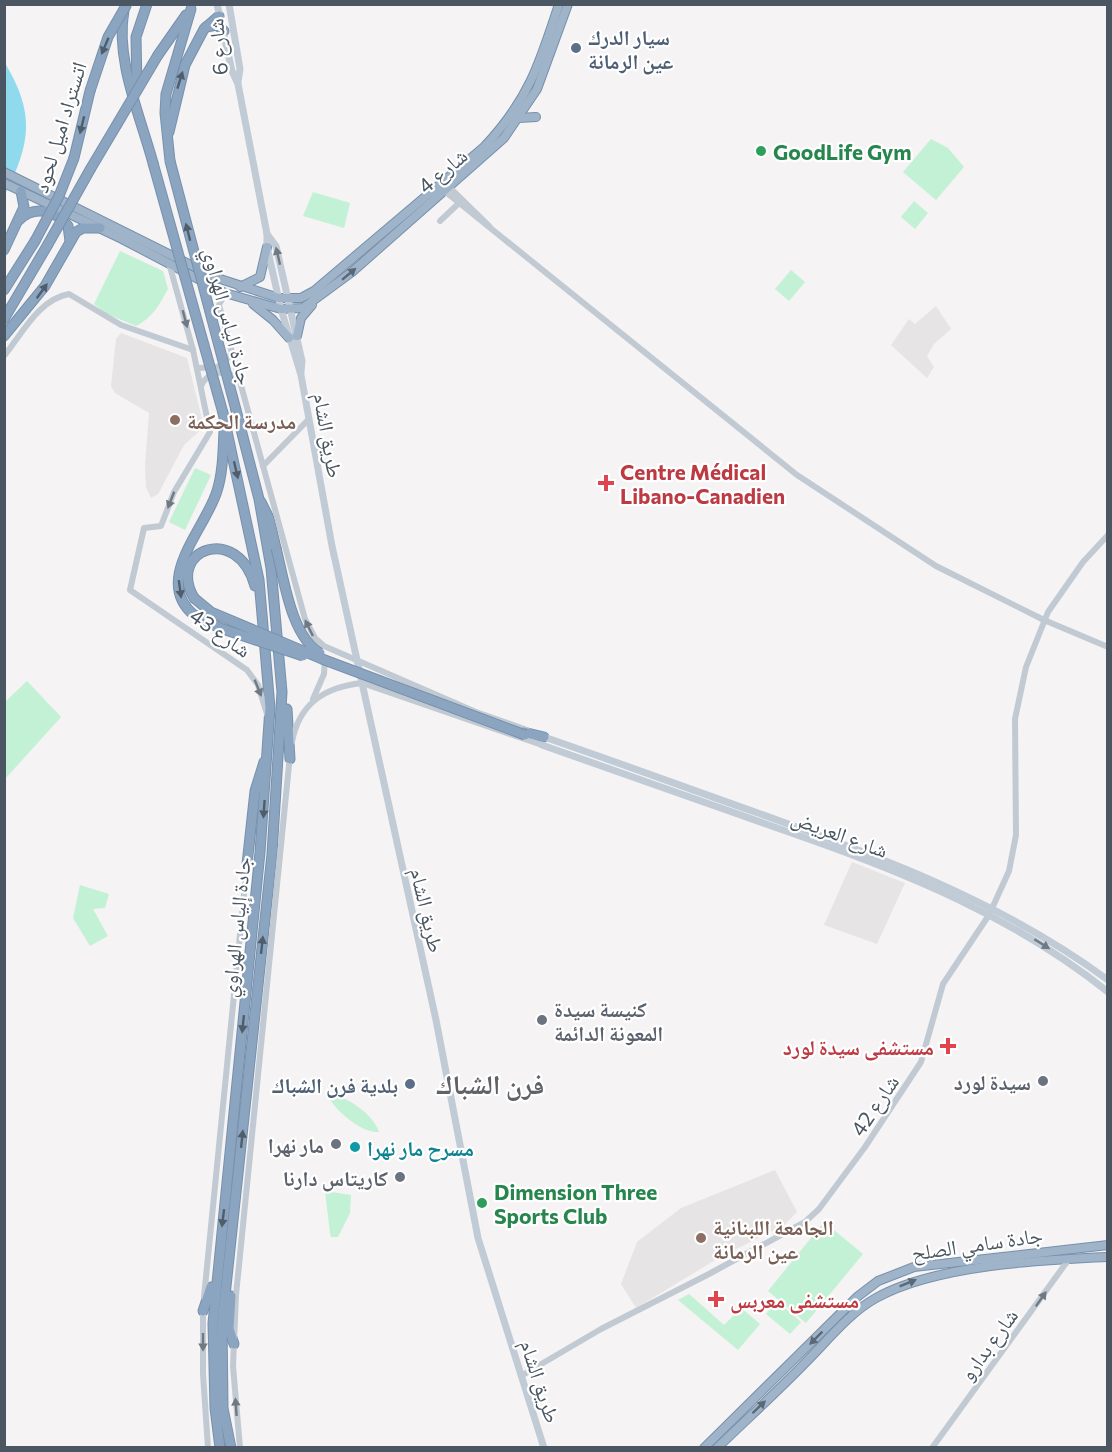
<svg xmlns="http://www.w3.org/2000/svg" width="1112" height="1452" font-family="Commissioner,'Noto Naskh Arabic',sans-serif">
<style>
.education{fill:#e6e4e5}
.green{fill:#c3f1d5}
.water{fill:#90daee}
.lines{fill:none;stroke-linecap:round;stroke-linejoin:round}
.trunk-casing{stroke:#7690ad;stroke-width:10}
.motorway-casing{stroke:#7690ad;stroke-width:11}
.tertiary{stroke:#c1cad2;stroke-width:6}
.secondary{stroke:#c1cbd6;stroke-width:7}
.trunk{stroke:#9fb4c9;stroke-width:8}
.motorway{stroke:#8ba5c1;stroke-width:9}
.motorway-bridge-casing{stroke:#7690ad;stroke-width:11;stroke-linecap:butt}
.motorway-bridge{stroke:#8ba5c1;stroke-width:9}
.oneway{fill:#505e6b}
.oneway2{fill:#6e7984}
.oneway3{fill:#5b6976}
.oneway4{fill:#6e7983}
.service-dot{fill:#5c6f8a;stroke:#fff;stroke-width:2}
.leisure-dot{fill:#2e9e5b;stroke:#fff;stroke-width:2}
.education-dot{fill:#8d6e63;stroke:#fff;stroke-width:2}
.health-dot{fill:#e0444e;stroke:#fff;stroke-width:2}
.worship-dot{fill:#6b7280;stroke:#fff;stroke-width:2}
.culture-dot{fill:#0f9aa8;stroke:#fff;stroke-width:2}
.labels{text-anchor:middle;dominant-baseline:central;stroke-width:4.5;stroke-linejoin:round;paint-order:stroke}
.service-label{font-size:21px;font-weight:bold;fill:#4e5e75;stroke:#fff;text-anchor:start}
.street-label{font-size:21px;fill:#4a5661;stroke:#fff}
.leisure-label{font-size:21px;font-weight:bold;fill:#27864d;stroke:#fff;text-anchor:start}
.education-label{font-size:21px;font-weight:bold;fill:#785e54;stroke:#fff;text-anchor:start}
.health-label{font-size:21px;font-weight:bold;fill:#be3a42;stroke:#fff;text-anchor:start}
.worship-label{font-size:21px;font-weight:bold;fill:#5b616d;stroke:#fff;text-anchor:end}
.culture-label{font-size:21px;font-weight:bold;fill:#0d838f;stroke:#fff;text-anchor:start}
.district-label{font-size:27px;font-weight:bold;fill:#5f6368;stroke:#fff}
</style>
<rect width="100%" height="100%" fill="#f5f3f3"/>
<g class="education">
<polygon points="936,306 951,329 934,344 927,356 934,367 927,378 891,345 909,319 915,324"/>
<polygon points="121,333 187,358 204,427 184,445 158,494 151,498 146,487 145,465 149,413 115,393 111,386 116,339"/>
<polygon points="852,862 905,883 877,944 824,925"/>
<polygon points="775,1170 797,1212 783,1226 722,1256 636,1308 621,1284 637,1242 681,1208"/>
</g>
<g class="green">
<polygon points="931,139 948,148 964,167 936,200 903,172"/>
<polygon points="313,192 350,203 344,228 303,216"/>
<polygon points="914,201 928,213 915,229 901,217"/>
<path d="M120 251 163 271 168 289C160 304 152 318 136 326L107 314 94 304Z"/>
<polygon points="791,270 805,282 789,301 775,289"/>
<polygon points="195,468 211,475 185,530 169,522"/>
<polygon points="27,681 61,717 5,779 5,702"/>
<polygon points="80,885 109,894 105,908 93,909 108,936 90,946 73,918"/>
<path d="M327 1094C346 1095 373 1114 379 1132 362 1134 333 1109 327 1094Z"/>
<polygon points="325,1191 351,1195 350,1213 338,1237 331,1237 330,1233"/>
<polygon points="824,1222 863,1254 806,1323 768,1291"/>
<polygon points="689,1294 724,1325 741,1308 760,1324 738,1350 678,1300"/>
<polygon points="777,1301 801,1322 790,1334 766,1314"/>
</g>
<path class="water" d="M5 63C35 113 31 143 5 194Z"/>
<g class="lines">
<g class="trunk-casing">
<g id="trunk">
<polyline points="519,118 536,117"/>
<path d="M4 172 217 278 279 298H301L314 291 484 147C528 101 540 63 559 4"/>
<polyline points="4,183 122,239 225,293 281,309 303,308 352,272 504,138 537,89 568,4"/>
<polyline points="240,287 260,277 267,247"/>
<polyline points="253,304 273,320 289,338"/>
<polyline points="297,336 301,318 312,305"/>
<polyline points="704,1448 857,1297 878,1281 914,1267 1108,1245"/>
<path d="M717 1448C747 1419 777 1392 806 1362 828 1340 849 1313 876 1298 935 1265 1040 1260 1108 1257"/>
</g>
</g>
<g class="motorway-casing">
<g id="motorway">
<path d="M124 10C115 60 140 115 153 163"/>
<polyline points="206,27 217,25 224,31"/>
<polyline points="158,55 186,15"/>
<polyline points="137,87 136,37 147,4"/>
<polyline points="169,132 185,65 204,29 219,16"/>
<polyline points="74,158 90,91"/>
<polyline points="170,161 165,113 166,94 191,9"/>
<polyline points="91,168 116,126"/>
<path d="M19 220C34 205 55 210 68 226L70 241"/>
<polyline points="4,250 24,207 21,191"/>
<polyline points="4,290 35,241"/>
<polyline points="4,319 47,246"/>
<polyline points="4,336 45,286 76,232 83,228 100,228"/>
<polyline points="261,502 269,518 276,548"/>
<path d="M194 598C166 549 238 523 255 586"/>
<path d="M194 615C152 580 206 528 217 491 223 472 223 451 224 431"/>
<polyline points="287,709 290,759"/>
<polyline points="523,732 544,737"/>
<polyline points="247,864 255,791 264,762"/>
<polyline points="231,1296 229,1329 234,1344"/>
<polyline points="203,1311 211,1287"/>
<polyline points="220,1448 215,1408 213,1323 260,852 270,708 259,580 223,413"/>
<polyline points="231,1448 223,1408 222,1324 272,854 282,692 271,568 259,499 236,410"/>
</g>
</g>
<g class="tertiary">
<polyline points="447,185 489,226"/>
<polyline points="442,189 797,475 936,566 1044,620 1108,647"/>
<polyline points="440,221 458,204"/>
<polyline points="169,263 193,350 210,432 174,492 161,526 144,528 130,590 247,670 258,685 268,717"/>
<polyline points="225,293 219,305 305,619 315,638 324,646 476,712 527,730"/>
<path d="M4 356C22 334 39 299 69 294L121 325 193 350"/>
<polyline points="198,368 218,367 233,353"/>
<path d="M201 386C209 369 227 370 240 380"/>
<polyline points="263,466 309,419"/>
<polyline points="313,699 324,674 325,658"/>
<path d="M292 742C299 704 324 687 362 683L542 745"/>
<polyline points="204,1297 247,864"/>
<polyline points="203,1307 203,1374 208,1448"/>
<polyline points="521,1376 601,1329 709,1274 805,1222 819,1209 865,1147 921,1062 943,984 989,915 1009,871 1016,835 1015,719 1026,667 1048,612 1083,562 1108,535"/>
<polyline points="240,1448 233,1366 236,1295 290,755"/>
<polyline points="932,1448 1069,1259"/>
</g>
<g class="secondary">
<polyline points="217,4 232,71 238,84 267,234 267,247 281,309 301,375 332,546 436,1020 478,1238 544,1448"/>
<polyline points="229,4 240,69 238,82"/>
<polyline points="267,234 276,246 302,361 301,372"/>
<path d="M544 737C614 761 684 787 755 812 878 856 1001 901 1108 980"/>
<path d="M542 745C628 776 714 805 800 836 909 874 1017 919 1108 992"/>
</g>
<use href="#trunk" class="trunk"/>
<use href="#motorway" class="motorway"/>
<g class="motorway-bridge-casing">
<g id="motorway-bridge">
<polyline points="90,91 108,37 127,4"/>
<polyline points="116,126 158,55"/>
<polyline points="170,161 236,410"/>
<polyline points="153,163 223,413"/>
<polyline points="35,241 59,196 74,158"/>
<polyline points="47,246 91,168"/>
<path d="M276 548C284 579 291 636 320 653"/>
<polyline points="194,598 211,612 322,659 525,735"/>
<polyline points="194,615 220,628 303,656"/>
</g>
</g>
<use href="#motorway-bridge" class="motorway-bridge"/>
</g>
<defs><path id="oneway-solid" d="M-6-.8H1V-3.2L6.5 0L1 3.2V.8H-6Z" transform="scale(1.5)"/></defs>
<g class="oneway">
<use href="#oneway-solid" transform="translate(105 46) rotate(113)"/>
<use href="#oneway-solid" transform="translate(180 80) rotate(-73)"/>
<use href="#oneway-solid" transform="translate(82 125) rotate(104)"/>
<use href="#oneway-solid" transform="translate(188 232) rotate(-104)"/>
<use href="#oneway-solid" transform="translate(42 291) rotate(-54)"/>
<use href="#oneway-solid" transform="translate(236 470) rotate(77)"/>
<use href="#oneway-solid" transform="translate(180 589) rotate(82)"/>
<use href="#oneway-solid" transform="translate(264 809) rotate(94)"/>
<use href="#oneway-solid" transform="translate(262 945) rotate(-84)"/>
<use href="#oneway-solid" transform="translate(243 1024) rotate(96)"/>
<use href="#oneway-solid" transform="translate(242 1139) rotate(-84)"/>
<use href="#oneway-solid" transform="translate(223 1218) rotate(97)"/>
</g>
<g class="oneway2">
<use href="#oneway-solid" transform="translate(278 256) rotate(-103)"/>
<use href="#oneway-solid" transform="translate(1042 944) rotate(32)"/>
</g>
<g class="oneway3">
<use href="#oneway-solid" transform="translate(349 274) rotate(-40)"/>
<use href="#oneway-solid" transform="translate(908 1283) rotate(-22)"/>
<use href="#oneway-solid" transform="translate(816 1338) rotate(135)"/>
<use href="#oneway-solid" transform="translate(759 1407) rotate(-44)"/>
</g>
<g class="oneway4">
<use href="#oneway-solid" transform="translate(185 319) rotate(75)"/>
<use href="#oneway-solid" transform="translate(171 500) rotate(111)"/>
<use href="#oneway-solid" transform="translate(309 628) rotate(-116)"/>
<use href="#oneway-solid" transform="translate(258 688) rotate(68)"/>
<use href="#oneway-solid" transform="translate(1041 1299) rotate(-55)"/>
<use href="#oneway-solid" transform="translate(203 1342) rotate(90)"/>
<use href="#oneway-solid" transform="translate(236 1407) rotate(-94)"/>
</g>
<g class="service-dot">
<circle cx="576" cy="48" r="6"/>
<circle cx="410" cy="1084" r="6"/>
</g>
<g class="leisure-dot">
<circle cx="761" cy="151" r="6"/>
<circle cx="482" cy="1203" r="6"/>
</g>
<g class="education-dot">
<circle cx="175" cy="420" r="6"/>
<circle cx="701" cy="1238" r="6"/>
</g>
<g class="health-dot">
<path d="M603 474h6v6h6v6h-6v6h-6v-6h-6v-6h6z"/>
<path d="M945 1037h6v6h6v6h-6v6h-6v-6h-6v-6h6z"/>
<path d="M713 1290h6v6h6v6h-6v6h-6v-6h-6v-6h6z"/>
</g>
<g class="worship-dot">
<circle cx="542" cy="1020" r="6"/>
<circle cx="1043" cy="1081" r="6"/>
<circle cx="336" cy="1144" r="6"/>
<circle cx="400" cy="1177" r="6"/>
</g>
<circle class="culture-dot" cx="355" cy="1147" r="6"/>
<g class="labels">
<g class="service-label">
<text x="588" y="36">سيار الدرك<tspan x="588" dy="24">عين الرمانة</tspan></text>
<text x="398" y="1084" text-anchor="end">بلدية فرن الشباك</text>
</g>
<g class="street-label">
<text transform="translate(217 47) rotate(-95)">شارع 6</text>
<text transform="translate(59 127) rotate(-73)">اتستراد اميل لحود</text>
<text transform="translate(442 170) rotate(-40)">شارع 4</text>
<text transform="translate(229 316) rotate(75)">جادة الياس الهراوي</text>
<text transform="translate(329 435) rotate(80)">طريق الشام</text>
<text transform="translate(221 632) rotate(35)">شارع 43</text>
<text transform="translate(840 833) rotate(20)">شارع العريض</text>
<text transform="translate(428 910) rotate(77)">طريق الشام</text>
<text transform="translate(235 927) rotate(-84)">جادة إلياس الهراوي</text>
<text transform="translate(874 1105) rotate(-56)">شارع 42</text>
<text transform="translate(977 1243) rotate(-8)">جادة سامي الصلح</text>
<text transform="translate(988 1344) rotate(-54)">شارع بدارو</text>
<text transform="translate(541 1381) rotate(72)">طريق الشام</text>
</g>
<g class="leisure-label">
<text x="773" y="151">GoodLife Gym</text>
<text x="494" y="1191">Dimension Three<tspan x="494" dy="24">Sports Club</tspan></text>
</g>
<g class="education-label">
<text x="187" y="420">مدرسة الحكمة</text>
<text x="713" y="1226">الجامعة اللبنانية<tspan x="713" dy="24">عين الرمانة</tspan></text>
</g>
<g class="health-label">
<text x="620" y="471">Centre Médical<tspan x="620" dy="24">Libano-Canadien</tspan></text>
<text x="934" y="1046" text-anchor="end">مستشفى سيدة لورد</text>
<text x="730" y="1299">مستشفى معربس</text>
</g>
<g class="worship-label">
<text x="554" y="1008" text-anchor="start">كنيسة سيدة<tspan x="554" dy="24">المعونة الدائمة</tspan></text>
<text x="1031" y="1081">سيدة لورد</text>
<text x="324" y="1144">مار نهرا</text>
<text x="388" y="1177">كاريتاس دارنا</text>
</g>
<g class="culture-label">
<text x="367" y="1147">مسرح مار نهرا</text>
</g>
<g class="district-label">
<text x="490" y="1083">فرن الشباك</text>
</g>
</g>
<rect width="1112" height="1452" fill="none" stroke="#4a5661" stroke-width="12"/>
</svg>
